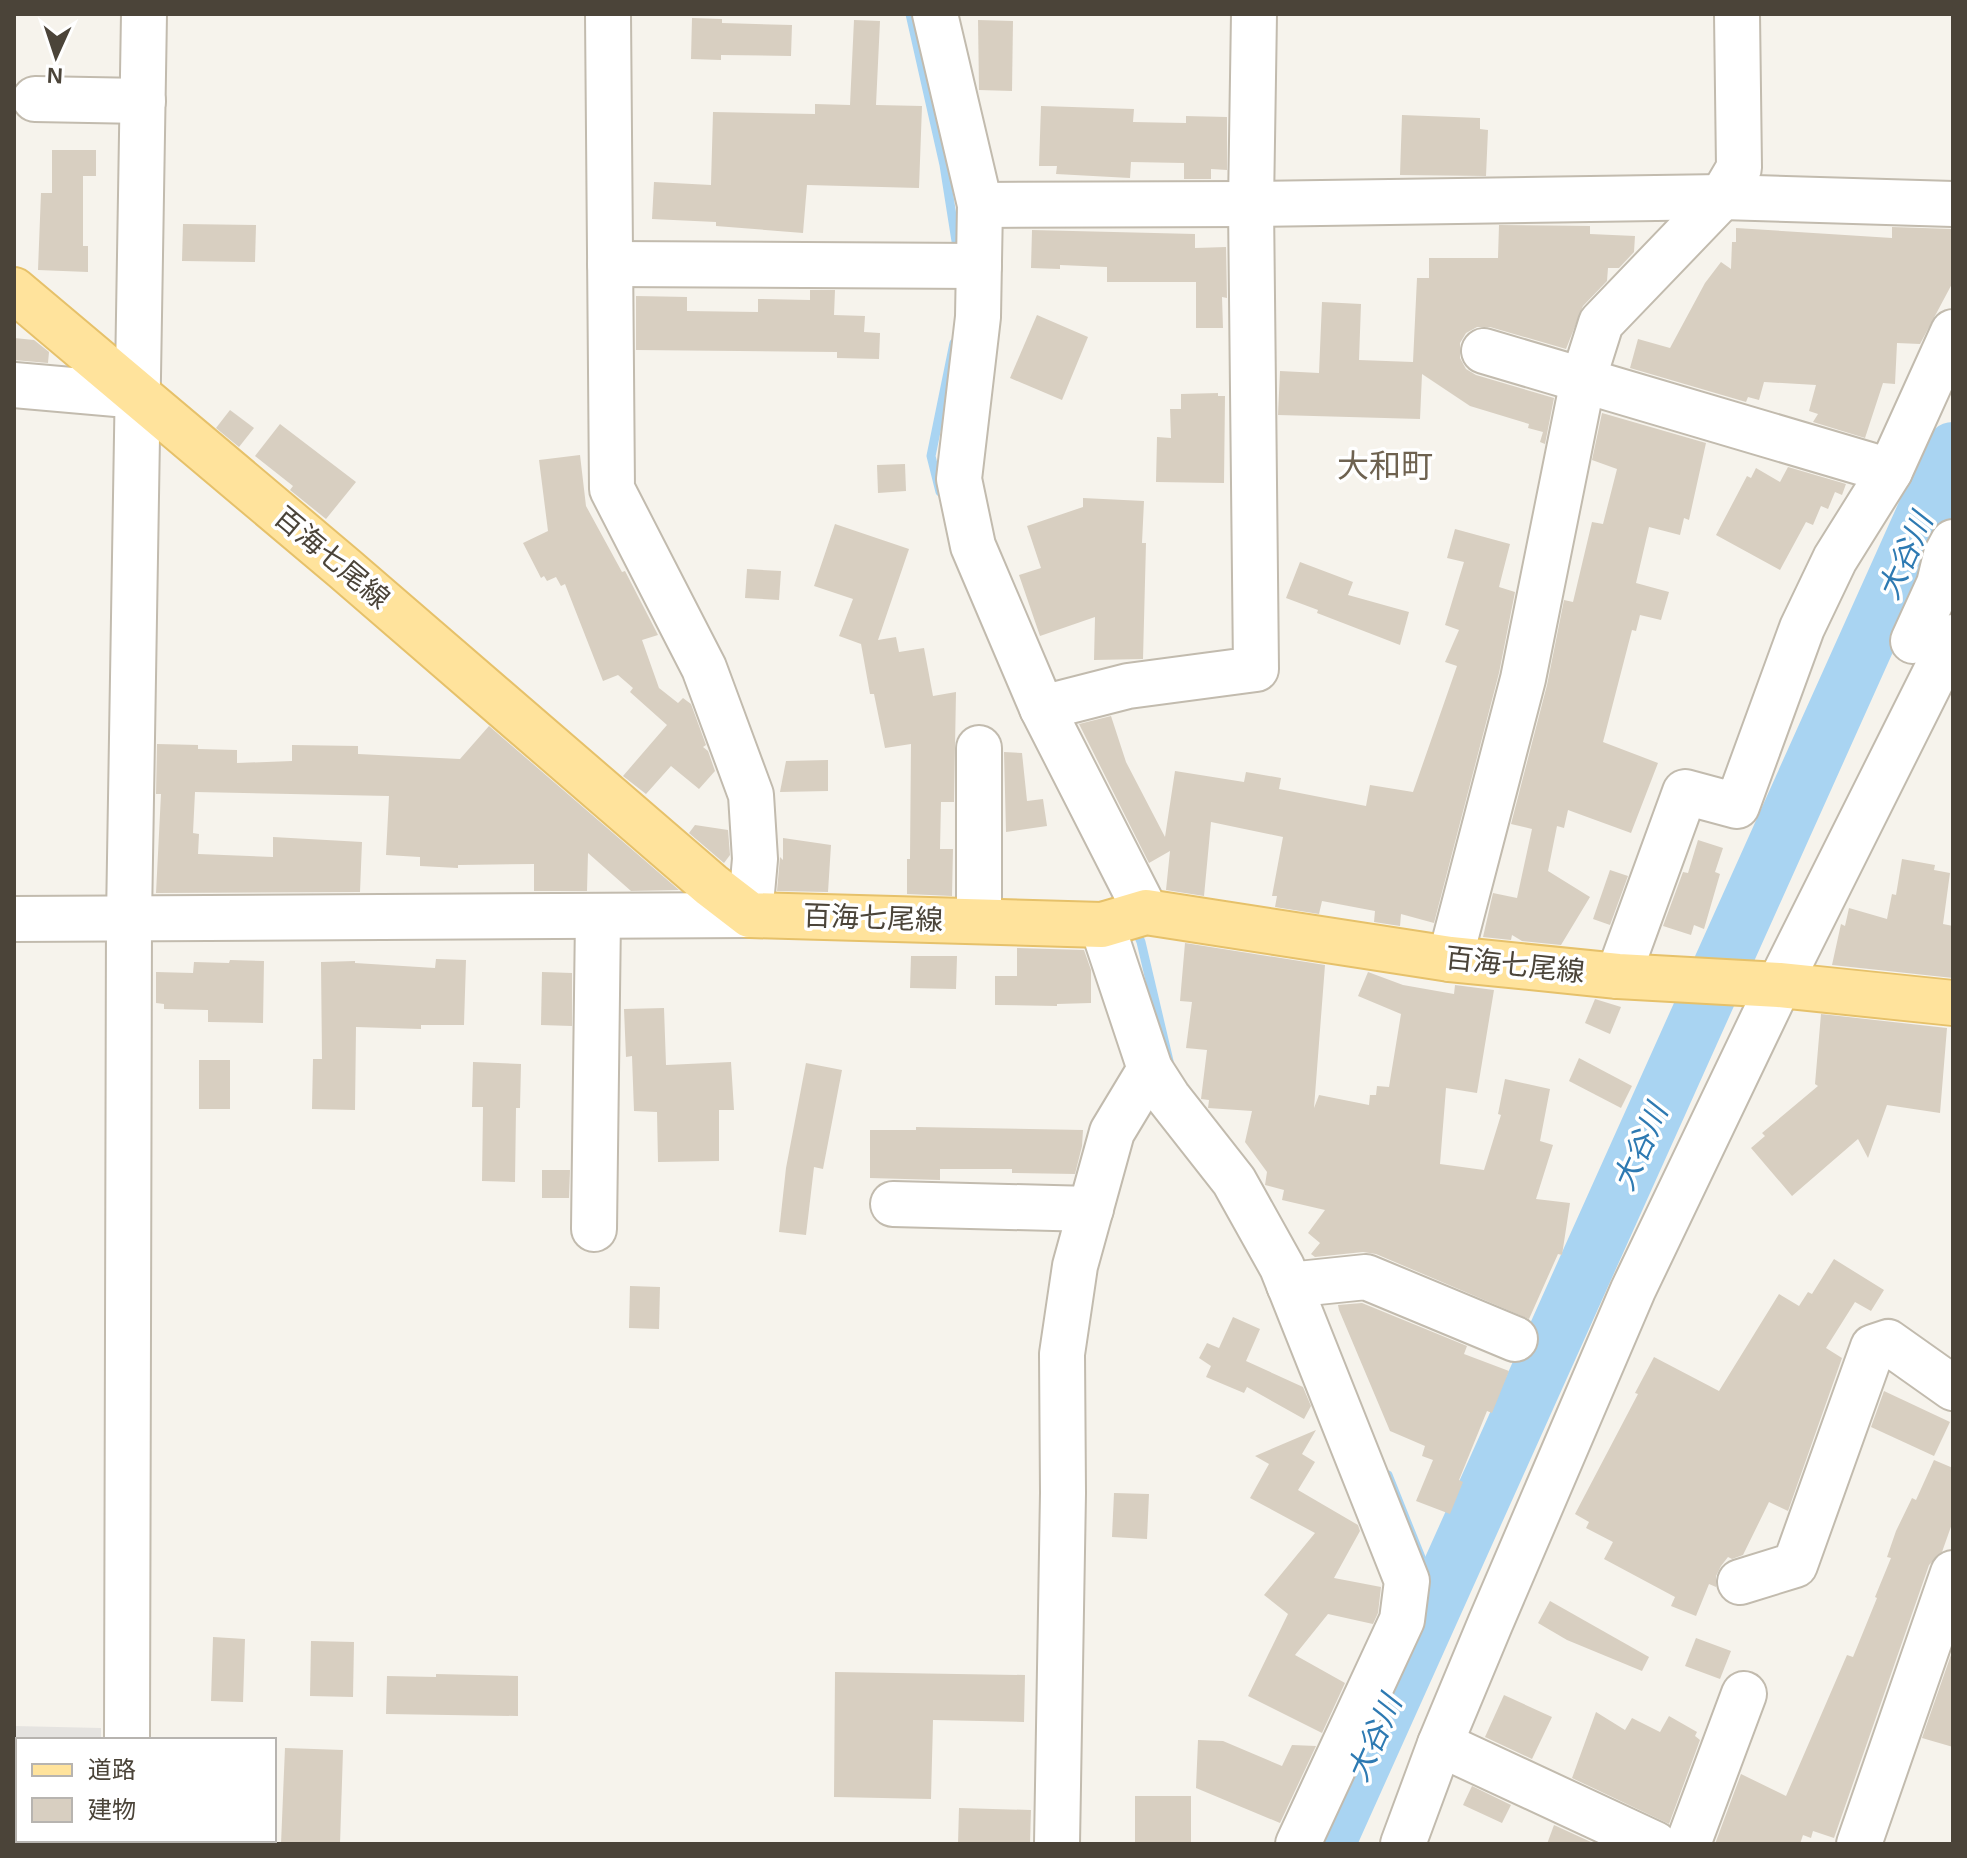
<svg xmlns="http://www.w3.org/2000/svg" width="1967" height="1858" font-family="Arial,'Noto Sans JP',sans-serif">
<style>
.parking{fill:#e5e3e0}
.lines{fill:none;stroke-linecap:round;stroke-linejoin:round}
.stream{stroke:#a9d4f2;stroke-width:9}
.river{stroke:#a9d4f2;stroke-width:56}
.building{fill:#d8cfc1}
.minor-casing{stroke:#c2bbae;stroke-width:48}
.major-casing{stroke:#e6c16a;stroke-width:48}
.minor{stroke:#fff;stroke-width:44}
.major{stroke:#ffe39c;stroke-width:44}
.labels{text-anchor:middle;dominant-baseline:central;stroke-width:7;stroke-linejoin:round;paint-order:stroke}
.street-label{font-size:28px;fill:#4b4439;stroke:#fff}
.water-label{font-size:30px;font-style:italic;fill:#2e7ab2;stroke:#fff}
.quarter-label{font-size:32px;fill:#6e6250;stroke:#fff}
</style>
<rect width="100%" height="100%" fill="#f6f3ec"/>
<polygon class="parking" points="14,1726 101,1728 101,1740 18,1740 18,1840 99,1840 99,1844 14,1844"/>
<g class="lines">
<g class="stream">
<polyline points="910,14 944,165 956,241"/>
<polyline points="940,492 931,456 954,343"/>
<polyline points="1135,928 1141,942 1169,1061"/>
<polyline points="1388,1475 1424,1565 1439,1592"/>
</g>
<polyline class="river" points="1327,1844 1953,450"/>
</g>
<g class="building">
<polygon points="692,18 722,19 722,23 792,25 791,56 721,55 721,60 691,59"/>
<polygon points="854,20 880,21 876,105 922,106 919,188 807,185 803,233 716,226 716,222 652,219 654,182 711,185 713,112 815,114 815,104 850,105"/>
<polygon points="978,20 1013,21 1012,91 979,90"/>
<polygon points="1041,106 1134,109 1133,122 1186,123 1186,116 1227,117 1227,170 1211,169 1211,179 1184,179 1184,163 1131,162 1130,178 1056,174 1057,166 1039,166"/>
<polygon points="1402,115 1480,118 1480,129 1488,130 1486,176 1400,175"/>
<polygon points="52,150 96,150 96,176 83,176 83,246 88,246 88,272 38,270 41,193 52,193"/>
<polygon points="183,224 256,225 255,262 182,261"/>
<polygon points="1499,225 1590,226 1590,234 1635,236 1634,252 1619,268 1608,268 1607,281 1583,306 1566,349 1490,327 1477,327 1466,333 1460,343 1460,358 1466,369 1476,375 1554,398 1545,444 1540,442 1543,432 1528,428 1529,424 1470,406 1422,374 1420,419 1278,415 1280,371 1319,373 1322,302 1361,304 1359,360 1413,362 1417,278 1429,278 1429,258 1498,258"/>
<polygon points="1892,227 1953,229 1953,282 1920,344 1897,343 1895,384 1883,383 1865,438 1813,422 1818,414 1809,411 1816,385 1764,382 1759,400 1748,397 1746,402 1630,368 1638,339 1670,348 1705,283 1721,262 1731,269 1732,242 1736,242 1736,228 1892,238"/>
<polygon points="1032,230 1195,234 1195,248 1226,247 1227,298 1222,297 1223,328 1196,328 1196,282 1107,282 1107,267 1060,265 1060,269 1031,268"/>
<polygon points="810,290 835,290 834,315 865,316 864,332 880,333 879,359 837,358 837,352 636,350 636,296 687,297 687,311 758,312 758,299 810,300"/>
<polygon points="1037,315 1088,337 1062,400 1010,378"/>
<polygon points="14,338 34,340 49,352 48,363 14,360"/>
<polygon points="1218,393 1218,396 1225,396 1224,483 1156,482 1157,437 1171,438 1170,409 1181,409 1181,394"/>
<polygon points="230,410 254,428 239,447 216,428"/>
<polygon points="1602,413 1706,443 1689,520 1684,518 1680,535 1649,527 1636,583 1669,592 1661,620 1640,615 1636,631 1632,630 1603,742 1658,763 1631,833 1568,810 1564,828 1557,826 1548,871 1590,897 1561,945 1522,941 1512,935 1511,940 1483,937 1493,893 1517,898 1532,829 1511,824 1547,685 1564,600 1573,602 1592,522 1603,524 1617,469 1592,460"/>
<polygon points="280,424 356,482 326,519 290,490 293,486 255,456"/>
<polygon points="580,455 586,506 622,572 625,571 658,635 642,640 659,688 678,703 683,698 691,704 706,745 703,747 708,751 715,771 699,789 671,766 646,794 623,776 667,725 630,692 633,688 618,675 603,681 565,584 561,586 556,577 547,581 544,576 541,578 523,543 548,531 539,460"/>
<polygon points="905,464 906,491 878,493 877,465"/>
<polygon points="1788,467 1846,484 1842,495 1835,492 1828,509 1821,506 1813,525 1806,522 1780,570 1716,535 1747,476 1751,478 1756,468 1780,482"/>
<polygon points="1083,498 1144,501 1142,543 1146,543 1143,659 1094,660 1095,617 1040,636 1019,575 1041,568 1027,526 1083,507"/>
<polygon points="835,524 909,549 878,640 896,637 899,652 924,648 933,696 956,692 954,802 941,802 940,849 953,849 952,896 907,894 907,859 910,859 911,744 885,748 874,694 870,694 861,644 839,636 853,599 814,586"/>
<polygon points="1455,529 1510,544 1499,587 1515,592 1499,673 1434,923 1401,914 1400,926 1374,922 1375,911 1322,901 1319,914 1275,907 1277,896 1272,896 1283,837 1211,822 1204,896 1166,890 1170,851 1149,863 1079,724 1111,716 1126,762 1165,837 1175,771 1244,782 1246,772 1281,778 1279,789 1366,806 1370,785 1413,792 1457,666 1445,662 1459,630 1445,625 1464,562 1447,558"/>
<polygon points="1300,562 1353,582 1348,595 1409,612 1400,645 1317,613 1318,610 1286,598"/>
<polygon points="747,569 781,571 779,600 745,598"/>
<polygon points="489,726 679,890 631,891 588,853 587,891 534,891 534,864 458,865 458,868 420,866 420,857 386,855 389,796 195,792 193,833 199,834 198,854 273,857 273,837 362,842 360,892 156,893 161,794 156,794 157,744 198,745 198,749 237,750 237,763 292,761 292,745 358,746 358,754 460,759"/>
<polygon points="1004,752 1022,753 1027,801 1043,799 1047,826 1006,832"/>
<polygon points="828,760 828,791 780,792 786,761"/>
<polygon points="695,825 728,830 730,855 724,863 689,833"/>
<polygon points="783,838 831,845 828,892 777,891 780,857 783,860"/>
<polygon points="1698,840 1723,848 1715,872 1720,874 1704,929 1694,925 1691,935 1663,926 1683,872 1688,873"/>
<polygon points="1902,859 1935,865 1934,870 1950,873 1943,924 1953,926 1953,978 1832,965 1841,924 1845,926 1849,908 1887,919 1892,894 1896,895"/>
<polygon points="1610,870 1628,876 1610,925 1593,919"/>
<polygon points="1185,943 1325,965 1314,1108 1319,1095 1369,1105 1370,1095 1376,1095 1377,1086 1389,1087 1401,1014 1358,996 1368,972 1403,985 1454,994 1455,985 1494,990 1477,1093 1446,1088 1440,1164 1484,1170 1501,1115 1498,1114 1505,1079 1550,1089 1540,1141 1553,1145 1536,1199 1570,1203 1562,1255 1558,1254 1529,1319 1376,1254 1363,1252 1315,1257 1311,1254 1320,1243 1308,1233 1325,1210 1282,1200 1284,1190 1265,1185 1267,1172 1245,1142 1252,1111 1208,1108 1209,1100 1201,1099 1207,1050 1186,1048 1192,1002 1180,1001"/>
<polygon points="1017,948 1084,950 1091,970 1091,1003 1057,1004 1057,1006 995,1005 995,976 1017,976"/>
<polygon points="911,956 957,956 956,989 910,988"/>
<polygon points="436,959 466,960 464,1025 421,1025 421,1029 356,1027 355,1110 312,1109 313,1059 322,1059 321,962 355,961 355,963 435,968"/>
<polygon points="230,960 264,961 263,1023 208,1022 208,1010 164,1009 164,1004 156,1003 156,972 193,973 194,962 229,963"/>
<polygon points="542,972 572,973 572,1026 541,1025"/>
<polygon points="1595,999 1621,1007 1610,1034 1585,1023"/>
<polygon points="664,1008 666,1065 731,1062 734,1110 719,1110 719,1161 658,1162 657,1112 634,1111 632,1056 626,1057 624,1009"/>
<polygon points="1821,1014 1947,1028 1940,1113 1887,1105 1868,1158 1858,1139 1792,1196 1751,1148 1765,1136 1762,1133 1818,1086 1815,1084"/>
<polygon points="1579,1058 1632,1086 1621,1108 1569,1081"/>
<rect x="199" y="1060" width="31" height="49"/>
<polygon points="473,1062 521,1064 520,1108 516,1108 515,1182 482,1181 483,1107 472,1107"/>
<polygon points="806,1063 842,1070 823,1169 814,1167 806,1235 779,1232 786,1168"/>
<polygon points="916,1127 1083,1130 1082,1146 1075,1174 1012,1173 1012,1169 940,1169 940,1180 870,1178 870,1130 916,1130"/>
<polygon points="542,1170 570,1170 569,1198 542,1198"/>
<polygon points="1834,1259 1884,1290 1871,1311 1855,1302 1826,1348 1842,1358 1788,1511 1769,1502 1743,1555 1732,1559 1728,1557 1721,1566 1716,1576 1716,1587 1709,1584 1696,1616 1671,1606 1675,1597 1604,1559 1613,1542 1586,1528 1589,1522 1575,1514 1638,1394 1635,1393 1654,1357 1719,1391 1779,1294 1799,1306 1808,1292 1812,1294"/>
<polygon points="630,1286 660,1287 659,1329 629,1328"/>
<polygon points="1362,1303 1467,1346 1464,1354 1509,1371 1492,1413 1487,1411 1459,1480 1463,1482 1450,1514 1416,1501 1433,1460 1422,1456 1425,1446 1390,1431 1339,1310 1338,1305"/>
<polygon points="1233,1317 1260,1329 1246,1361 1303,1387 1311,1406 1304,1419 1247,1387 1244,1393 1206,1377 1211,1366 1199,1358 1207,1343 1219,1348"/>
<polygon points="1884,1391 1950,1422 1934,1456 1871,1427"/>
<polygon points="1316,1430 1302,1454 1315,1462 1298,1490 1358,1525 1360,1531 1334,1578 1381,1587 1378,1613 1373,1624 1328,1614 1295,1655 1345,1683 1322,1733 1248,1696 1288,1614 1264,1595 1315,1533 1250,1498 1269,1464 1255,1456"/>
<polygon points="1934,1460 1953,1468 1953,1521 1942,1552 1929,1565 1834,1838 1813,1831 1811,1838 1803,1835 1800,1844 1715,1844 1741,1774 1786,1796 1847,1655 1853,1657 1877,1598 1875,1597 1891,1558 1887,1557 1896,1531 1912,1498 1916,1500"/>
<polygon points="1114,1493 1149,1494 1147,1539 1112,1537"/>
<polygon points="1550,1601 1649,1657 1642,1671 1567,1640 1538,1623"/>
<polygon points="213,1637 245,1639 243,1702 211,1701"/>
<polygon points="1696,1638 1731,1651 1720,1679 1685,1666"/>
<polygon points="311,1641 354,1642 353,1697 310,1696"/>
<polygon points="1953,1649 1953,1747 1922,1738"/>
<polygon points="835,1672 1025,1675 1024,1722 933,1720 931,1799 834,1797"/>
<polygon points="436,1674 518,1676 518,1716 386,1714 387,1676 436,1677"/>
<polygon points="1504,1695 1552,1717 1532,1759 1485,1737"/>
<polygon points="1596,1712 1625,1730 1632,1718 1660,1732 1669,1716 1697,1732 1695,1736 1700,1740 1669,1824 1572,1778"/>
<polygon points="1198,1740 1223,1741 1282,1766 1292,1745 1316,1746 1280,1823 1196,1788"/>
<polygon points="285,1748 343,1750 340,1844 281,1844"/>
<polygon points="1472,1786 1511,1805 1502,1823 1463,1805"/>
<rect x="1135" y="1796" width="56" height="48"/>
<polygon points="959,1808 1031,1810 1030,1844 958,1844"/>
<polygon points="1554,1825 1591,1842 1591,1844 1547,1844"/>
</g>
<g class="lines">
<g class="minor-casing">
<g id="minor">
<polyline points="935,14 980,205 978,317 959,479 973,546 1042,708 1146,912"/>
<polyline points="35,99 143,101"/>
<polyline points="980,205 1251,204 1722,197 1953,204"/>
<polyline points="610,264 979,266"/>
<polyline points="1484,351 1890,471"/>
<polyline points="14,385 139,396"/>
<polyline points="1913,641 1939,584 1946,555 1953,542"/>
<polyline points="1042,708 1128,686 1256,669 1251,204 1254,14"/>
<polyline points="979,748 979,921"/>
<polyline points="14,919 750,915 755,859 751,795 704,668 612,489 608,14"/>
<polyline points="1102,925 1150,1069 1168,1097 1234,1181 1282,1267 1407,1581 1402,1620 1298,1844"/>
<polyline points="1450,959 1523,679 1583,380 1601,323 1722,197 1739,168 1737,14"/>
<polyline points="1618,976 1685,792 1737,806 1802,628 1835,559 1890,471 1953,332"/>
<polyline points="893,1204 1091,1209"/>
<polyline points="594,1229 598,917"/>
<polyline points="1289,1285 1366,1277 1515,1339"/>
<polyline points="1740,1582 1795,1565 1873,1347 1888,1342 1953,1388"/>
<polyline points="127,1740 129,919 144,14"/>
<polyline points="1440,1744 1655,1844"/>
<polyline points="126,1844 126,1840"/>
<polyline points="1057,1844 1063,1493 1062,1354 1075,1266 1112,1132 1150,1069"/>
<polyline points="1403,1844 1440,1744 1490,1624 1633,1290 1779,985 1953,637"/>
<polyline points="1688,1844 1744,1694"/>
<polyline points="1859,1844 1953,1573"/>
</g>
</g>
<g class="major-casing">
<polyline id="major" points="14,290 345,569 711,885 750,915 1102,925 1146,912 1450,959 1618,976 1779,985 1953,1003"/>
</g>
<use href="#minor" class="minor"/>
<use href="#major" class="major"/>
</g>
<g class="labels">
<g class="street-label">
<text transform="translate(332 558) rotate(40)">百海七尾線</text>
<text transform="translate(873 918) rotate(2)">百海七尾線</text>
<text transform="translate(1515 965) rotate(6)">百海七尾線</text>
</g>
<g class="water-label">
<text transform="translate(1905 556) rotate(-66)">大谷川</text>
<text transform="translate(1640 1147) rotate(-66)">大谷川</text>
<text transform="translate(1374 1738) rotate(-66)">大谷川</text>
</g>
<g class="quarter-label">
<text x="1385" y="466">大和町</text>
</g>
</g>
<rect width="1967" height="1858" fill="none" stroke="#4b4439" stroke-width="32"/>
<rect x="16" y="1738" width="260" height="104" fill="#ffffff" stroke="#b7b4b0" stroke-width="2"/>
<rect x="32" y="1764" width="40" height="12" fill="#ffe39c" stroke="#b7b4b0" stroke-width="2"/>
<text x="88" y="1778" font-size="24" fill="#4b4439">道路</text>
<rect x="32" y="1798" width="40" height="24" fill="#d8cfc1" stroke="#b7b4b0" stroke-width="2"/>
<text x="88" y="1818" font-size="24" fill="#4b4439">建物</text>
<g transform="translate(56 56) rotate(183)" stroke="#ffffff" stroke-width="6" paint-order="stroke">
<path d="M0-6L14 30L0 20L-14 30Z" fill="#4b4439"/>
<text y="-12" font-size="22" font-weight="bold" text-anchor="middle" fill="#4b4439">N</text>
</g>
</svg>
